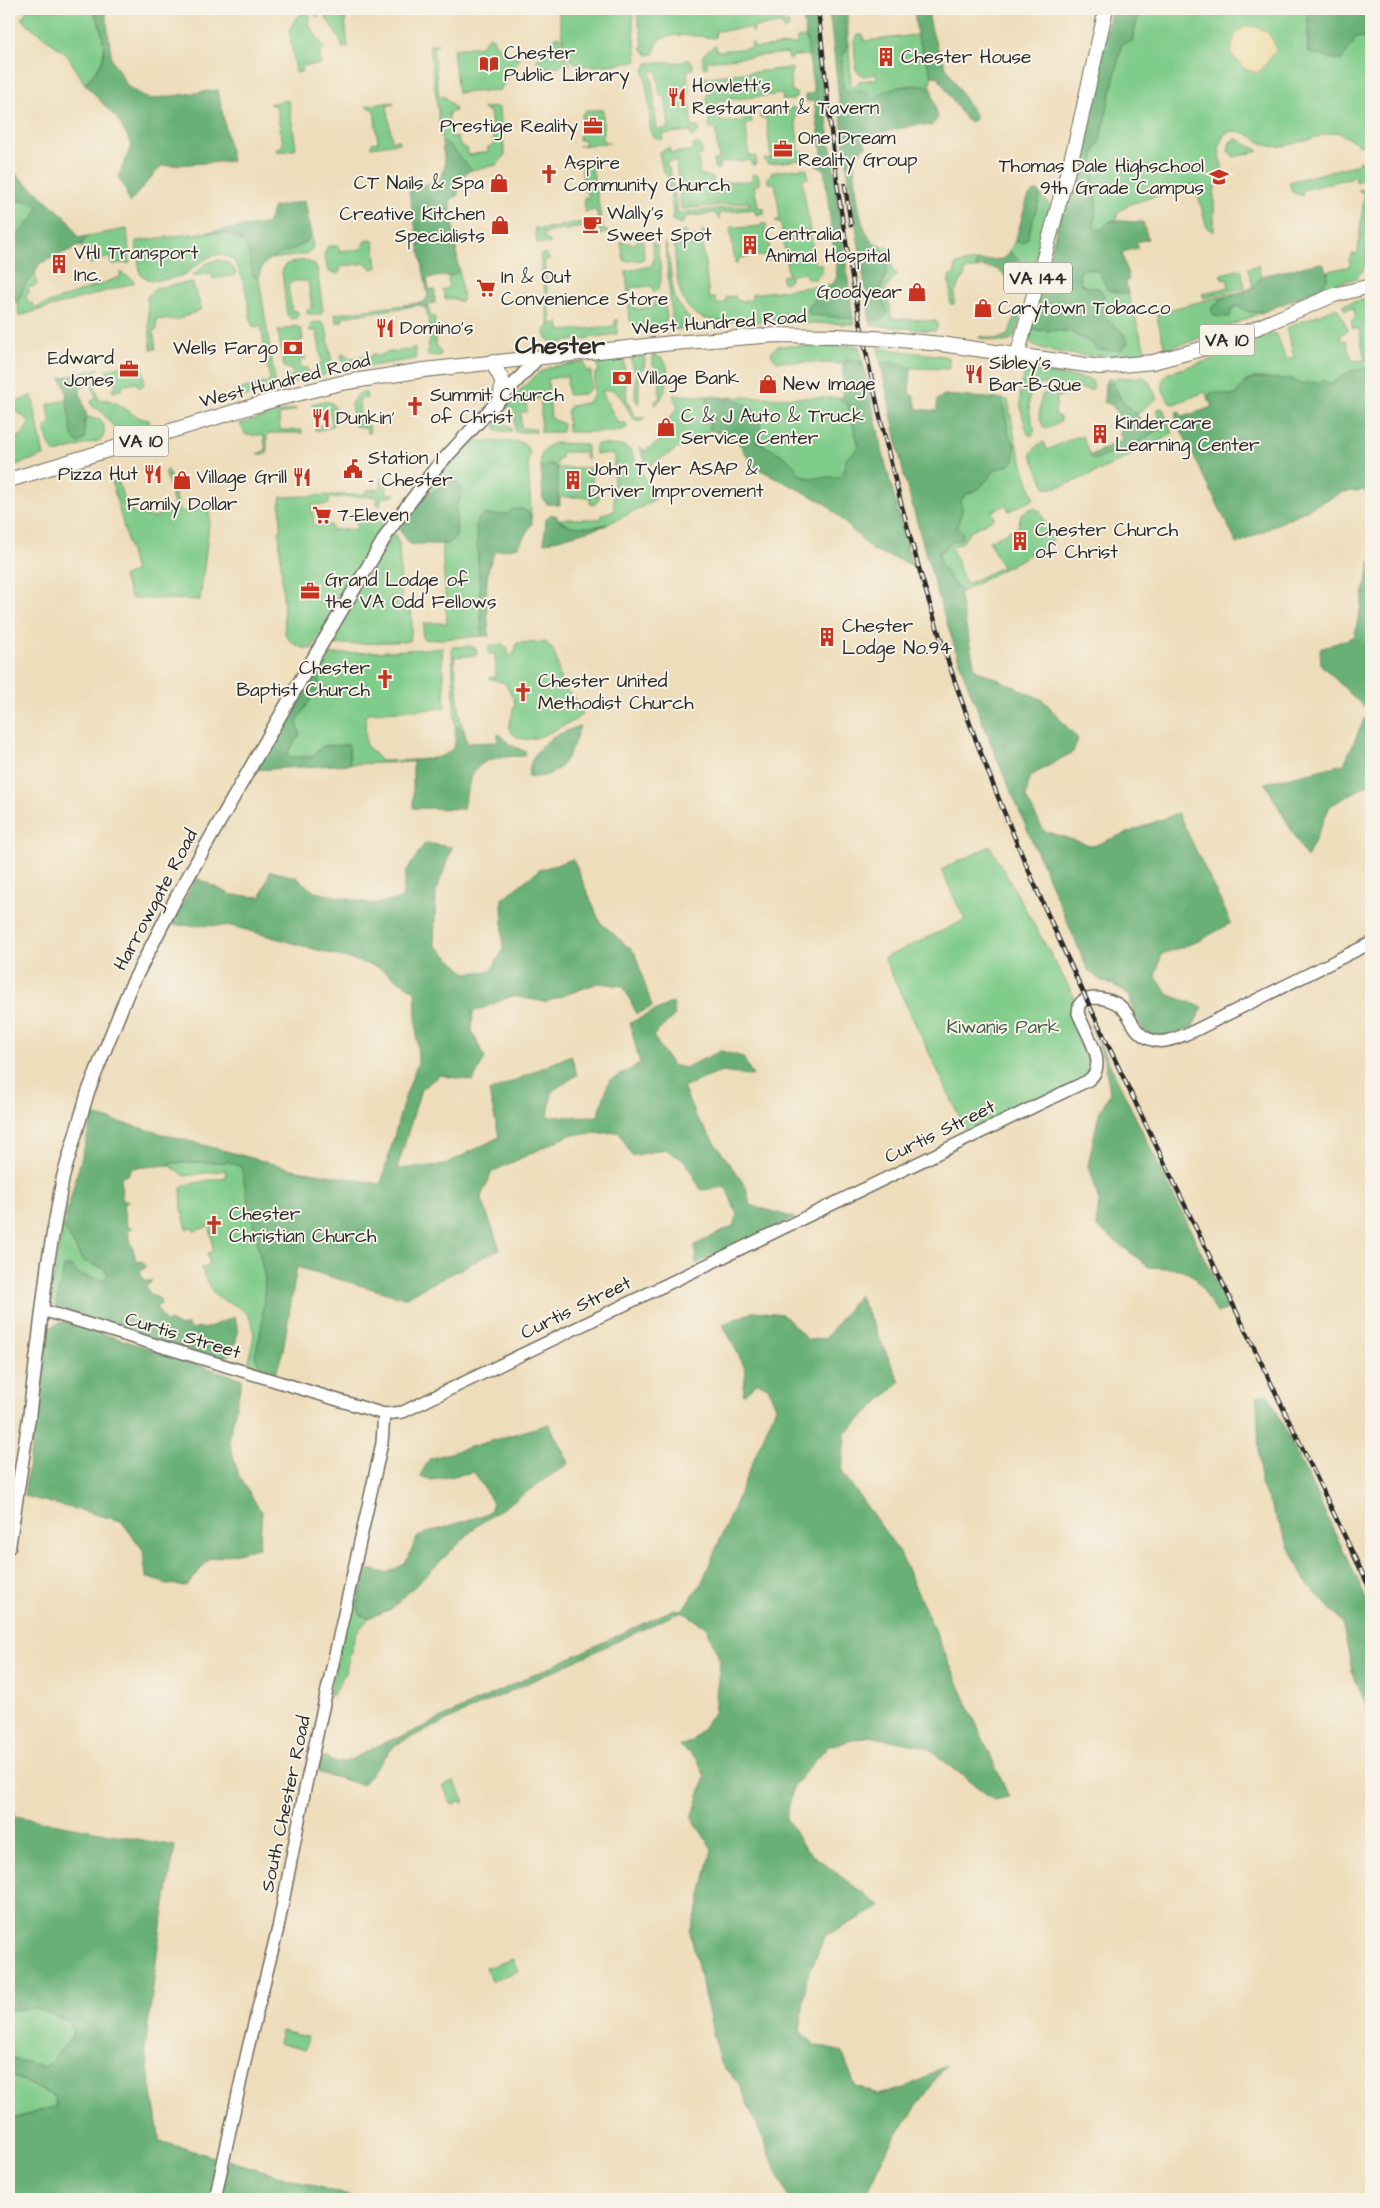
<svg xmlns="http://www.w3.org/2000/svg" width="1380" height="2208" font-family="'Architects Daughter',sans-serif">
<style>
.green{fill:#80cc8a;stroke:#567c5a;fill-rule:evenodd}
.forest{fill:#68b076;stroke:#4a6e50}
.sand{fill:#eeda9e;stroke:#8c8264}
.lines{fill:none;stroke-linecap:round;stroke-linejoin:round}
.tertiary-casing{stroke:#6f695d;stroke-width:14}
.secondary-casing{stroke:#6f695d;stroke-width:15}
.primary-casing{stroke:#6f695d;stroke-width:16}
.tertiary{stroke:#fff;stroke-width:11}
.secondary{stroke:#fff;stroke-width:12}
.primary{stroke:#fff;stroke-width:14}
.rail-casing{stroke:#2b2b2b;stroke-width:4.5}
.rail{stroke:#f7f3e8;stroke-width:2.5;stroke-dasharray:8;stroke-linecap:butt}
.primary-bridge-casing{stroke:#6f695d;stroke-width:16;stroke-linecap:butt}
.primary-bridge{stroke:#fff;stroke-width:14}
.labels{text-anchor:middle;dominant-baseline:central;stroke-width:4;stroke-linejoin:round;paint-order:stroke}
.shield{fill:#f7f3e8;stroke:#686764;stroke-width:1}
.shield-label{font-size:18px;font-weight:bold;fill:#2b2b2b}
.poi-label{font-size:19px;fill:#2b2b2b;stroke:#f7f3e8;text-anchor:start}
.street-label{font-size:19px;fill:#2b2b2b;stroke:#f7f3e8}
.park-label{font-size:19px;fill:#445b48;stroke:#f7f3e8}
.district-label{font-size:24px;font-weight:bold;fill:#2b2b2b;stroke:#f7f3e8}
</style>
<rect width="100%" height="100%" fill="#f7f3e8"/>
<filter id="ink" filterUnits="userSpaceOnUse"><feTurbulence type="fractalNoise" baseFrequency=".02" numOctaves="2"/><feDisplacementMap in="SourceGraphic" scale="10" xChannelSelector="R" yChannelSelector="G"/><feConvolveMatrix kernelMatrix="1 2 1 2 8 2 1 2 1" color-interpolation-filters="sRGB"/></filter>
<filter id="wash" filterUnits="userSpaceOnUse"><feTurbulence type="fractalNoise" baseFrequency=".0096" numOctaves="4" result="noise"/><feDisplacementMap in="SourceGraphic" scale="20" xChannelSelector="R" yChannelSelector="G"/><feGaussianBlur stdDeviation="1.12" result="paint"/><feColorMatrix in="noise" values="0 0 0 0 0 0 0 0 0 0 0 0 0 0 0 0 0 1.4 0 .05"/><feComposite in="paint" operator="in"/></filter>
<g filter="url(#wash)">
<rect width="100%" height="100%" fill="#eeddba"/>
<g class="green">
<path d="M28 9H90C100 17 106 45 103 58 101 66 90 77 85 84L67 55 21 19Z"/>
<polygon points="307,9 311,14 309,17 311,20 308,23 325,49 320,52 321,64 302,66 301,72 296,73 289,30 296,18"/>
<polygon points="311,9 344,9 348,47 342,48 342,43 323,13 317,17"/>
<path d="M558 9H632L637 61C621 63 576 74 567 55 564 50 559 16 558 9Z"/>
<path d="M636 9H782L783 23H789V27L784 30 781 24 754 27 753 33 750 28 716 31 715 38C701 37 672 31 660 40 656 43 656 49 654 54L648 55 641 48 643 46C642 33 638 22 636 9Z"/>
<path d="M844 9H847L851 86H857L859 81 877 79V74L863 76 856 70 854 41 858 35H863L864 41 917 35 932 76 930 82 931 88C923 82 903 86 893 88 887 89 881 95 875 97L865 91H846L843 87 842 58 847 48Z"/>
<path d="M1140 9H1308V52L1357 37 1371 39V144L1363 146 1337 132C1318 134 1290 149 1271 146 1252 142 1246 124 1224 134L1219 149 1224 177 1216 185 1214 192V232L1207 228 1195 184 1130 204 1117 213V219L1108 222 1103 229 1097 230 1094 226C1095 217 1097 207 1096 198 1094 177 1088 161 1100 141L1122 44 1132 41Z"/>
<polygon points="489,36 494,39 494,43 514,57 517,56 520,58 500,90 458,93 453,49 481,46"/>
<polygon points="556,36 560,37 564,56 571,65 539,68 537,60"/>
<polygon points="806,37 810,55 793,56 792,59 789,59 787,53 707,61 707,68 703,67 703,55 713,46 716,46 717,51 751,48 752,42 755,48 797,44 797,38"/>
<polygon points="437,44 439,45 433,47 439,97 445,97 455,109 454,112 448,113 451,137 457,137 460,145 467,149 468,155 488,152 488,147 494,145 490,111 485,111 483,108 497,107 499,109 505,155 497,165 472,170 448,144 442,142 429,45"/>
<path d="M686 59 692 62 693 68 687 72 692 127H699V131L692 137 690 131 663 134V139H658L653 136 650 127V111L644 69 648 63 684 62ZM657 70 660 96H665L669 128 657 130 651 71Z"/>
<polygon points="791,68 793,70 790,74 792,91 797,94 793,100 783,100 782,94 717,101 715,108 709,108 707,105 707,95 712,93 711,82 705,81 706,77"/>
<polygon points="287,100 289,102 296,148 294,150 278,152 276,149 280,148 283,144 276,106 269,104"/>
<polygon points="393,102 394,104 387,106 392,141 399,140 399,143 371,147 372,143 378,142 374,110 366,106"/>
<polygon points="794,108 799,111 800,115 795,117 799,152 804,152 805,156 800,160 767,164 764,159 771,158 766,118 760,118 760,114 765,110"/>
<polygon points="586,110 603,110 603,141 610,143 579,146 585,144 585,141 579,140 582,115"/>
<polygon points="747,113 751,115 752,122 746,125 749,156 756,156 756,164 752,165 750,160 720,163 719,169 715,169 713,161 719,159 715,128 709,128 709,119 719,116 722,122 746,120"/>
<polygon points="1236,139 1239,140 1259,151 1234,157 1228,151 1230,142"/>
<path d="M698 144 701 146 702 154 698 157 700 174 713 178 714 183 752 181V174L758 175 760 184 754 186 758 207 764 208V213L756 215 754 209 720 213 719 219 715 213 685 217 684 222 680 224 672 220 673 210 667 175 663 171 659 152 669 148 671 153 693 151V145ZM676 161 681 209 749 202 750 205 678 213 671 174 666 162Z"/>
<polygon points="594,159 597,160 598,165 592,167 603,229 608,232 601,235 596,210 585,212 584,197 587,198 589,194 584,191 581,163 574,162"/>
<polygon points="1358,161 1365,161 1371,168 1369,177 1357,182 1354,177 1303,190 1302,196 1292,192 1289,182 1358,164"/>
<polygon points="802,168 807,169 808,178 802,179 815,264 821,264 823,271 816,279 807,279 805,273 791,275 790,280 785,283 782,281 782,276 788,275 781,223 775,221 780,219 775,183 768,183 768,178 772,172"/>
<polygon points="1362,189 1369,194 1366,218 1367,261 1362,272 1356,278 1320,289 1327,279 1328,271 1350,266 1349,259 1352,254 1358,253 1364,194 1358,190"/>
<polygon points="1040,194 1050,205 1027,290 1020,293 1011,282 1013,283 1019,264 1012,253 1009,253 1016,238 1017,242"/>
<polygon points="15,200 33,202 38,206 36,214 9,245 9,204"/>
<polygon points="585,222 585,227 544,233 544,237 551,243 537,244 535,227 538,229 560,227 560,225"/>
<polygon points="762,223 767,225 765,229 766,238 769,240 770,260 768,261 766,255 739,258 738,262 735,263 730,228 734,225 736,228 761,226"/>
<polygon points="127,229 130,263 112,264 108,257 90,264 81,245 88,236"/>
<path d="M702 230 708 234 707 237 702 238 709 298H715L716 304 725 303 726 297 735 296 737 301 752 300V294L833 284V288L811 302 808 310 810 315 853 318 855 324 716 321C674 317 677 273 674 242L676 237 683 231 687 232 688 237 701 236Z"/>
<path d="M207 232C245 234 247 241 253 276L259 278 276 387 237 399 233 396 235 391 270 381 261 326 254 327 252 325C247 303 244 239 207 258 198 263 191 272 181 276 172 279 160 279 151 281L140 274 136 241Z"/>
<path d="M311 235 313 247 307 254 272 259C278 248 300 254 311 235Z"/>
<polygon points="638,239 643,241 644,258 641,260 625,261 623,257 621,242 635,244"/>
<polygon points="371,240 374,242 377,268 371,269 366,263 340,267 340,272 337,274 328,271 324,254 328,246 338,246 340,251 361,249 365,241"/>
<path d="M652 242 657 246C658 260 667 283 654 293L651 286 630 288V293L628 295 626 271 651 266 654 259Z"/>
<path d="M665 242C676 273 663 304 699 325V327L668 330 672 319Z"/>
<path d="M880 246 893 249 892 271 898 274C874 297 892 295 891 318L936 321 938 326 935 331 871 325 870 320 877 321 887 310C871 284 891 283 887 261 886 256 882 251 880 246Z"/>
<polygon points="545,253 549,259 544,261 548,298 554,298 555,301 549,303 551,324 559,323 561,331 614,326 616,319 618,321 617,334 555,343 547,339 544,329 549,328 540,255"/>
<path d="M218 260C227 261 234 265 236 275L213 279 212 273 192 276 207 263Z"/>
<polygon points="304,260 314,264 317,269 323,310 321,314 307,314 307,310 312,308 308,281 294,281 288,285 292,311 297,311 299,314 296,318 291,319 287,315 282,271 286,264"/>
<polygon points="977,261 976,267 979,268 965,270 965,274 955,292 954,304 950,304 951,285 949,284 949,276 955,274 956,264"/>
<path d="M1258 265 1261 276C1251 293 1238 295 1220 299L1232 309 1236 306 1250 312H1263L1190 342 1165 349 1156 313 1253 288 1248 268Z"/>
<polygon points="459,268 463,300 460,302 455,299 445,299 443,290 449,287 448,275 453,275"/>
<path d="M1083 268 1099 271 1108 290 1128 294 1145 350C1129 361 1043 356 1030 342L1031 330 1069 331 1092 344 1123 333 1101 314 1104 295 1081 284 1079 274Z"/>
<polygon points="1241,269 1245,287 1204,298 1202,294 1229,287 1227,279 1223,280 1221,274"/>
<path d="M120 272 132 279 134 283 19 316C16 299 22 286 35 274L37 285 28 288 29 292 26 297 28 302 32 303 35 308 120 277Z"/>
<polygon points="192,282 202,309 177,320 156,319 157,330 153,330 156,349 151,349 147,297 156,288"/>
<polygon points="1371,298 1371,369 1351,371 1331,384 1323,381 1301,384 1292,379 1254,378 1245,382 1236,395 1209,395 1208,398 1205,392 1174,404 1170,403 1163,391 1162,381 1168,373 1216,358 1273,333 1277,335 1286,359 1294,357 1286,328 1334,308 1338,309 1348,330 1340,335 1342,341 1346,340 1352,361 1365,360 1359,329 1353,329 1351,321 1356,317 1353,308 1345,310 1343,307 1344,304"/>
<path d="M657 300 665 306 667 318 663 328C658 330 653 330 648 331 630 332 628 319 629 304L633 303 635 309 654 307V301Z"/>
<polygon points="404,305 407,307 343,317 342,322 336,322 335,314"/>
<path d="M429 306 430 316 435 317C434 329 433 344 441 353L440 356 427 355 431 333 426 309Z"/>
<polygon points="1018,308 1022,310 1015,334 1010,341 1001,342 979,338 980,336 997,339 1008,335"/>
<polygon points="320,322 326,326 332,364 329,372 319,377 316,375 315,366 322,364 317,331 310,331 309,329 311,323"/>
<polygon points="296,326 301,329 303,340 285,347 286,358 305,356 306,359 300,360 301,368 307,368 310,377 289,383 285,377 286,375 293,377 292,370 284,367 278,331"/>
<polygon points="777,346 859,346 863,364 858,360 846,360 843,364 777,361 771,355 772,351"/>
<polygon points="415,347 416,359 352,369 345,365 341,357 343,353 353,359 360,356 371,357 373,354 380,356 387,352 398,352 400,350 403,352 405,349 407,351"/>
<polygon points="878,348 944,356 949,358 949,369 911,368 892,362 881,364"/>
<path d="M653 355 662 358C674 370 666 396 655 406V401L660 398 659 370 653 365Z"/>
<polygon points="643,356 645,359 644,368 639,371 639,404 635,399 636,376 631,360 632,357"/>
<path d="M624 358 627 401 636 418H645L637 422C625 412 621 382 602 392L618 423H626L627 428 615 432H568L567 412 570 406 586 403 593 397 595 373 599 372 597 361Z"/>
<polygon points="135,362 143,365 144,384 140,388 136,383 122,386 122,390 113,392 112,389 116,387 112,373 108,374 106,370"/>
<path d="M584 362 587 371H591V388L584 394 568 395 567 376 548 379 551 418 563 424 562 432H541V399L526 398 527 412H521V428L536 429V432H515V411L510 407 503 410C503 420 502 423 511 428V432L496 431V418L493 417 538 373 550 367Z"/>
<path d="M100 368 92 375 99 400C118 396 131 419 149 420L150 425 119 433 101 411 92 406 91 401 96 398 88 375 85 372Z"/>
<path d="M1034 371 1088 379 1092 381 1094 387 1091 390 1041 384C1021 389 1031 418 1035 431L1031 436 1028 434C1022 417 1015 390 1025 374Z"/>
<path d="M1143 377 1149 382 1157 398 1137 414C1123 406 1119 393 1108 383L1105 384 1108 379Z"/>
<polygon points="1047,391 1062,393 1064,396 1057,397 1055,415 1060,417 1061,421 1047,429 1043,427 1039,415 1042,395"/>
<polygon points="359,393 366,393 367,398 359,399 360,424 369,425 370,433 367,433 367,429 355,426 351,403"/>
<polygon points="32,395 44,456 9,467 9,433 16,438 22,435 30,422 9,406"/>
<path d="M673 395 710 396 707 400C708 410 716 415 709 425L710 430 648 466 639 447 645 451 660 441 666 423 678 407Z"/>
<path d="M729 397 839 398 848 405 859 447C848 456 849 468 839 477L807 478 799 474C791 456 772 450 755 441V437Z"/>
<path d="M67 399 75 441H83C87 433 82 425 87 417L100 419C105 425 106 434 101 440L56 453C49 449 46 435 45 427L51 425 48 405Z"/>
<polygon points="1002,399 1008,400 1015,439 1034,499 1009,511 1006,505 992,511 995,518 970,531 963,542 951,547 966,584 1002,567 989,541 1018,527 1021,514 1033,508 1040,511 1053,542 963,591 959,590 940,564 939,553 952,542 962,511 961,501 965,495 979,489 996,469 1010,465 1015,444 1009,435"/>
<path d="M324 401 332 403C343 421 333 430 315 430V425L332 426 330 412 327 410H315L311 404Z"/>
<polygon points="295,408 296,410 279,415 280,430 302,430 302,433 270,433 267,436 267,454 257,454 266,450 263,435 246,435 240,424"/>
<path d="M1159 408 1163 409 1172 433 1167 437C1146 447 1064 492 1046 488L1032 457 1031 453 1038 445 1044 442 1047 450 1078 436 1079 438 1082 436 1091 458 1129 446 1135 447 1139 442 1161 428 1163 424 1156 410Z"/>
<path d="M464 441 519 442 525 444 530 453 528 460 531 514C518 507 519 509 507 514 500 516 489 514 482 515L476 521 482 636 426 640 422 638 424 623H447L442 544H448L456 537V509L463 488 458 483 410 512 401 532 398 527 429 481Z"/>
<path d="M556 443 584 444 587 446V460L584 452H562L561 459 557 460V468H599L592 470V495H599V499L594 505 590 504V497H560V505H558L557 468 552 464 541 469C540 454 541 447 556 443Z"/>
<path d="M597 444 624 446 631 451 655 499C627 515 588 542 557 519H601L602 514 614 511V454H596L594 449Z"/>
<polygon points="168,470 181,512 202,506 208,508 210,517 200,600 131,598 123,577 135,571 112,482 118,480 125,505 130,503 134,515 140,513 152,518 175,509 165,471"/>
<path d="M381 477 383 484H386L387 494H396L390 497H381L380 506 377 504 376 496 329 498V504L312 505 314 526 331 525 332 530 356 529 357 519H379L383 522 376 536 384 537 311 649C300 648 290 644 285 633L279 531H281L280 500 281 497 364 494 367 490 381 489Z"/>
<polygon points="392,533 395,534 399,544 402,610 411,610 412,624 410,641 336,645 332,643 330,638"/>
<path d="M545 642C558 649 557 669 561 681 566 694 582 699 582 714 577 721 568 723 561 727 546 734 519 750 509 728L515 702 505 683 489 678 496 676 495 654H489L488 650 492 645 502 644 508 649V656L514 654 517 643Z"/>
<polygon points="470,646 476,649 477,655 454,657 460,719 465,733 461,732 460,727 455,728 452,647"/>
<polygon points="442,648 445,708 368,713 365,717 366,745 381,761 413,760 412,762 350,764 348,745 323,746 311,757 289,757 287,753 300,734 296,722 319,686 308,674 319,655"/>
<polygon points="990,846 1079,1005 1098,1064 1094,1076 967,1132 884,958 965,920 941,870"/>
<path d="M228 1162 241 1166 265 1279 262 1325 255 1356 264 1374 250 1368C245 1353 259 1339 252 1323 242 1301 229 1307 216 1295 209 1289 205 1276 201 1268L207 1267 209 1263 207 1253 213 1251 210 1226 194 1231 193 1228 187 1229 182 1210 181 1188 184 1185 226 1177 225 1170 185 1176 169 1165 170 1163Z"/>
<polygon points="63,1226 83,1261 105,1269 108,1275 104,1281 80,1275 71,1266 64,1267 56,1308 51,1302 50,1295"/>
<polygon points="357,1567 367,1569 358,1604 360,1615 369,1618 356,1633 345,1673 333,1695 329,1697"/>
<polygon points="454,1781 463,1797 463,1803 456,1802 455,1805 451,1804 443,1786"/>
<polygon points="513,1959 518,1971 491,1981 486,1968"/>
<polygon points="35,2008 71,2022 72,2037 46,2067 9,2058 9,2010"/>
<polygon points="281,2031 308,2037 305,2050 278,2043"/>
<polygon points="9,2074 55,2097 57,2106 9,2120"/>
</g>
<g class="forest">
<path d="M90 9H105L112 60 128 87 149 99 218 90 232 161 161 166 129 203 125 188 118 177 132 145 118 120 85 84C90 77 101 66 103 58 106 45 100 17 90 9Z"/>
<path d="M802 9H813L853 318 810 315 808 310C815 295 832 292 837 276L824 168 816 166V162L823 160 814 101H807L805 95 814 93Z"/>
<path d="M829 9H844L847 48 842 58 843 87 846 91H865L875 97 892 88 926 85 931 88 938 118 931 126 919 124 867 136 864 139 866 146 855 157 854 164C857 186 857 238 880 246 885 256 890 266 885 277 883 281 880 286 880 292 879 299 889 307 887 314 885 322 877 321 870 320L845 152Z"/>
<path d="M914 9H928C932 49 954 82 975 115V119L971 122 966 120 937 76H932L917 35Z"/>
<path d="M1112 9H1140L1132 41 1122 44 1100 141C1088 161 1094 177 1096 198 1097 207 1095 217 1094 226L1097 230 1103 229 1108 222C1120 219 1130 223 1143 222L1148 239 1136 242 1138 248 1122 252 1129 280 1126 281 1128 294 1108 290 1098 271 1084 268 1079 274 1081 284 1086 287 1099 288 1104 295 1102 314 1123 333 1128 343 1120 350H1097L1092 344 1069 331 1031 330Z"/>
<polygon points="1308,9 1371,9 1371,39 1357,37 1341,61 1308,52"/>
<polygon points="442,142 448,144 472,170 465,173 457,196 450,200 459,271 453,275 427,278 429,289 435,290 435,303 429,304 426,309 420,305 407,307 404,305 424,302 428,296 409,192 412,187 439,182 445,165"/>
<path d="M9 168 69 220 78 238 88 236 81 245 39 264 35 274 26 283 17 304 9 297V245L36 214 38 206C30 199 17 199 9 204Z"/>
<polygon points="1038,191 1040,198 1027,239 1022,243 1017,242 1016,238 1028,197 1033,192"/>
<path d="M305 201 311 235C298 257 262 248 259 278L253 276C247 241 245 235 207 232L267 224 274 207Z"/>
<polygon points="1009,253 1019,259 1016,279 1013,283 997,269 975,266 977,261 1002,259"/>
<path d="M1320 263 1324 265 1326 272 1328 271 1327 279 1320 289 1263 312H1250L1236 306 1232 309 1230 317 1215 316 1211 310 1213 306 1218 304 1220 299C1238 295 1251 293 1261 276Z"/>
<path d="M846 360H858L863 364 885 462 912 565 871 549 825 503 753 466 737 440 710 430 709 425C717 415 707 410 707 400L710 396C731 397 748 401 761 418L760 432 755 437V441C772 450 791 456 799 474L807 478 839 477 845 471 846 459 859 447 848 405 839 398 843 397V364Z"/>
<polygon points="892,362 911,368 909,393 914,396 917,409 937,411 937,400 944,395 1002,399 1009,435 1015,444 1015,458 1010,465 996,469 979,489 965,495 961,501 962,511 957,527 963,533 962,538 952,542 939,553 940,564 959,590 963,591 959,593 975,669 1043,700 1078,739 1073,752 1029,777 1026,798 1044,831 1093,846 1178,813 1231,923 1199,941 1162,954 1155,976 1169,995 1203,1007 1192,1028 1160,1038 1143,1030 1133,1013 1130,997 1120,988 1100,980 1088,970 1002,771 964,675 937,593 904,476 881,364"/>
<path d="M1367 368 1371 369V505L1365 490 1343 492 1237 544 1182 432 1176 418V412L1179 411 1183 417 1212 407 1208 398 1211 393C1221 390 1227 398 1236 395L1245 382 1254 378 1292 379 1301 384 1323 381 1331 384 1351 371Z"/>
<polygon points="85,372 91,384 79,388 87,417 84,422 85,438 79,443 75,441 72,436 66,394 67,393 61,378"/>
<polygon points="1108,383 1113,383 1123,403 1137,414 1144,428 1161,418 1161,428 1139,442 1135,447 1129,447 1094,460 1091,455 1122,440 1119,432 1126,428 1112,405 1104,402 1105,384"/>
<polygon points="547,464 552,464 557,468 558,505 547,504 543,500 541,469"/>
<path d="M450 481 458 483 463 488 456 509V537L448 544H410L401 532C413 506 425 495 450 481Z"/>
<path d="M514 509H522L531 514 532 523 518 547 496 551C481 573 488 610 489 636H482L476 521 482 515 506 514Z"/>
<path d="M551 514 557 516V519C573 531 590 526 608 525L544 543 546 519Z"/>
<polygon points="1371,561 1371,783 1330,806 1307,858 1265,783 1344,764 1368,711 1321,665 1320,649 1354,637"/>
<polygon points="312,672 319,676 319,686 297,721 300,734 287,754 289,757 311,757 323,746 349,745 350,764 254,770 308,674"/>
<path d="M457 726 465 733 467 743 498 742V734L501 735 509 744 526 752 525 756C478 757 472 763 463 809L413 808V760C426 759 452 759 455 742 456 736 454 731 457 726Z"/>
<path d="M580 726C571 752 562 782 528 776 532 745 552 736 580 726Z"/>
<path d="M425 843 452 847 436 892 434 944 466 973 491 971 503 950 502 899 539 870 573 859 600 922 635 953 652 1007 637 1014 623 986 598 983 546 1002 512 996 473 1012 472 1031 485 1058 473 1081 440 1075 421 1089 397 1169 444 1165 499 1137 489 1092 571 1055 577 1075 552 1091 548 1117 598 1116 609 1081 640 1064 630 1023 673 1002 675 1015 653 1036 672 1065 684 1068 721 1051 743 1057 753 1076 721 1072 683 1087 695 1115 746 1187 750 1205 795 1218 696 1264 695 1245 733 1226 737 1215 726 1187 701 1190 685 1161 665 1149 632 1156 619 1132 570 1135 492 1172 481 1197 500 1249 404 1298 297 1267 283 1350 275 1377 264 1374 255 1356 262 1325 265 1279 241 1167 228 1162 170 1163 169 1165 132 1168 128 1175 121 1176 122 1200 129 1201 123 1205 127 1227 133 1228 128 1233 137 1262 142 1261 146 1267 140 1271 144 1281H152L146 1287 151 1295 160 1299 161 1304 156 1307 166 1323 170 1321 181 1327 187 1324 192 1330 198 1327 204 1329 234 1317C242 1329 235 1360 218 1359L63 1312 56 1308 64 1267 71 1266 80 1275 104 1280 108 1275 105 1269 83 1261 63 1226 93 1115 292 1169 381 1184 404 1100 418 1062 415 991 378 967 232 926 171 925 196 878 232 895 261 897 270 871 296 877 314 892 374 904 402 899 406 872Z"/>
<polygon points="1090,1024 1229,1309 1217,1313 1195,1277 1180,1269 1149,1267 1096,1226 1099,1202 1088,1165 1099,1113 1110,1093 1105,1062"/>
<path d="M859 1295 900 1382 845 1434 842 1472 899 1551 1009 1797 994 1800 926 1747 870 1736 828 1746 794 1785 786 1818 805 1849 881 1907 825 1936 807 1977 800 2031 815 2045 842 2052 855 2085 878 2095 905 2088 946 2065 889 2146 864 2199H789L739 2084 720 2063 690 1932 698 1908 712 1849 692 1818 705 1777 698 1760 680 1746 692 1741 714 1713 720 1661 707 1628 682 1611 395 1745 362 1785 320 1773 318 1767 325 1756C330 1760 333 1763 339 1763 354 1762 379 1741 399 1738L674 1609 682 1610 701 1584 776 1407 768 1387 758 1382 743 1395 746 1370 723 1324 755 1311 783 1314 808 1340 826 1338Z"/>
<polygon points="64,1321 242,1379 229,1439 238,1474 262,1513 259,1548 209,1559 187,1586 167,1584 146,1577 143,1550 121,1521 24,1496 49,1328"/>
<polygon points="1268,1394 1371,1608 1371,1714 1353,1675 1342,1622 1305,1581 1260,1482 1257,1396"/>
<polygon points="549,1424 569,1463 478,1525 391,1609 369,1618 360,1615 358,1604 367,1569 386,1573 405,1564 418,1536 489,1513 493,1503 474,1472 432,1480 420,1476 429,1459"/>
<polygon points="9,1815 175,1846 159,1939 145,2050 160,2141 221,2159 212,2199 9,2199 9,2120 57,2106 55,2097 9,2074 9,2058 46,2067 72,2037 71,2022 35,2008 9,2010"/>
<polygon points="227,2160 360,2199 219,2199"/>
</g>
<path class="sand" d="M1247 26C1264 27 1273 34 1276 51L1258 73 1245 69 1232 55C1231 40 1234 33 1247 26Z"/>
</g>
<g filter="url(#ink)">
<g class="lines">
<g class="tertiary-casing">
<g id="tertiary">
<path d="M42 1310 384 1414 403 1412 1087 1081C1111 1066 1085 1033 1078 1013L1079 1005C1083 999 1088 998 1096 998 1136 1001 1124 1028 1149 1039 1164 1046 1180 1036 1194 1031L1371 943"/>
<polyline points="215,2199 248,2048 278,1928 305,1789 382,1443 384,1414"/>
</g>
</g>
<g class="secondary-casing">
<polyline id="secondary" points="9,1547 29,1418 48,1262 63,1177 88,1092 129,990 176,898 304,674 390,529 434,470 538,358"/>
</g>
<g class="primary-casing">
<g id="primary">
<polyline points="890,339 941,344 1100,367 1153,362 1216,345 1334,295 1371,286"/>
<polyline points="1017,356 1075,145 1106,9"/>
<polyline points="492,362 502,380 501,396"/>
<polyline points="9,480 273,400 341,383 424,370 673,343 776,335 837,336"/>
</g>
</g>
<use href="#tertiary" class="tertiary"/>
<use href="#secondary" class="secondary"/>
<use href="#primary" class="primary"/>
<g class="rail-casing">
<g id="rail">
<path d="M818 9C826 76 831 144 841 211 864 360 897 506 944 649 998 815 1074 975 1150 1133 1224 1286 1298 1438 1371 1591"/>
<polyline points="845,185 851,225"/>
</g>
</g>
<use href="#rail" class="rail"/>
<g class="primary-bridge-casing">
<polyline id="primary-bridge" points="837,336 890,339"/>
</g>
<use href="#primary-bridge" class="primary-bridge"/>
</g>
</g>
<defs>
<g id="building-bare" transform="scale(1.5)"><path d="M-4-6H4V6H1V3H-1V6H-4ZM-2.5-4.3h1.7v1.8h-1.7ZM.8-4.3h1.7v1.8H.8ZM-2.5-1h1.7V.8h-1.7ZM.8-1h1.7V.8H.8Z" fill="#c8321e" stroke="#f7f3e8" stroke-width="2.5" paint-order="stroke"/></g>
<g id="library-bare" transform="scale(1.5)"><path d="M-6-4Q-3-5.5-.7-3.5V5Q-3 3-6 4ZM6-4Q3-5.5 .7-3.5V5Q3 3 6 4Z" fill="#c8321e" stroke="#f7f3e8" stroke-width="2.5" paint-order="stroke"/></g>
<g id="restaurant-bare" transform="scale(1.5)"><path d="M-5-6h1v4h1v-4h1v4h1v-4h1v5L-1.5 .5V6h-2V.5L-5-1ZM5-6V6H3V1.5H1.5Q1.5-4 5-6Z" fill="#c8321e" stroke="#f7f3e8" stroke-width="2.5" paint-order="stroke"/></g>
<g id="office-bare" transform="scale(1.5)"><path d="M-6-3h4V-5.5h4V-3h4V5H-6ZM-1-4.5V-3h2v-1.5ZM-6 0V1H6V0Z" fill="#c8321e" stroke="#f7f3e8" stroke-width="2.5" paint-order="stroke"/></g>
<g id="church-bare" transform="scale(1.5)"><path d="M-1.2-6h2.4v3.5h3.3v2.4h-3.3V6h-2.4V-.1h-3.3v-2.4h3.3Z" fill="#c8321e" stroke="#f7f3e8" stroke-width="2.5" paint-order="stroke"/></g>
<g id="school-bare" transform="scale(1.5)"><path d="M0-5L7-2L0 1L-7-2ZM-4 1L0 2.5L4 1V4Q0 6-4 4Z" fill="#c8321e" stroke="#f7f3e8" stroke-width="2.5" paint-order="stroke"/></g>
<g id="shop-bare" transform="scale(1.5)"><path d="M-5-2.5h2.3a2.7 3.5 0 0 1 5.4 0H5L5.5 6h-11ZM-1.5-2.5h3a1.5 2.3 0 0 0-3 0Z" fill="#c8321e" stroke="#f7f3e8" stroke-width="2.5" paint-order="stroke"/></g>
<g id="cafe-bare" transform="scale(1.5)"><path d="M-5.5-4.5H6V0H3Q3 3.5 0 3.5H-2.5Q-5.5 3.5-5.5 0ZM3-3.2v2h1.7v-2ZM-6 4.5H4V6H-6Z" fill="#c8321e" stroke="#f7f3e8" stroke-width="2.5" paint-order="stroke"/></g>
<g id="supermarket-bare" transform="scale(1.5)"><path d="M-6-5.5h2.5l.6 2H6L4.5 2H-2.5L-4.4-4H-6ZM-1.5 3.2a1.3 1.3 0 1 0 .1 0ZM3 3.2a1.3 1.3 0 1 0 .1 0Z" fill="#c8321e" stroke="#f7f3e8" stroke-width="2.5" paint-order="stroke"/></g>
<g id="bank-bare" transform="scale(1.5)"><path d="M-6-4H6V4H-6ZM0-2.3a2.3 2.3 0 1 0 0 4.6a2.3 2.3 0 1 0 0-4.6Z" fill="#c8321e" stroke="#f7f3e8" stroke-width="2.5" paint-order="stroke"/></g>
<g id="civic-bare" transform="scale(1.5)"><path d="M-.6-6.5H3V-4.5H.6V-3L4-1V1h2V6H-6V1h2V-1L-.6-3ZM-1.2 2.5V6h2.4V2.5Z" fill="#c8321e" stroke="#f7f3e8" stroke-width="2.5" paint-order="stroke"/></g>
</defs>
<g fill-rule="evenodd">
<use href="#building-bare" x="886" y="57"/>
<use href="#library-bare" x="489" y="64"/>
<use href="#restaurant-bare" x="677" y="97"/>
<use href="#office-bare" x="593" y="126"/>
<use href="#office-bare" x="783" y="149"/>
<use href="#church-bare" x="549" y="174"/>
<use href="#school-bare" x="1219" y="177"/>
<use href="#shop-bare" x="499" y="183"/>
<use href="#cafe-bare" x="592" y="224"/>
<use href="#shop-bare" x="500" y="225"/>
<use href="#building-bare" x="750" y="245"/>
<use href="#building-bare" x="59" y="264"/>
<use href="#supermarket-bare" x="486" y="288"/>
<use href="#shop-bare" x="917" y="292"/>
<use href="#shop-bare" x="983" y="308"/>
<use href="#restaurant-bare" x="385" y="328"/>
<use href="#bank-bare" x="293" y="348"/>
<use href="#office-bare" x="129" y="369"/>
<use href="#restaurant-bare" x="974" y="374"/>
<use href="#bank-bare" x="622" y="378"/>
<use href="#shop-bare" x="768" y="384"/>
<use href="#church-bare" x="415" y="406"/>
<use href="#restaurant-bare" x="321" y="418"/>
<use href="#shop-bare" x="666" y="427"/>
<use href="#building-bare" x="1100" y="434"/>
<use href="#civic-bare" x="353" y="469"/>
<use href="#restaurant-bare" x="153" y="474"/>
<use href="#restaurant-bare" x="302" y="477"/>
<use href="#shop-bare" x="182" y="480"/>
<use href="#building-bare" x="573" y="480"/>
<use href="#supermarket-bare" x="322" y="515"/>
<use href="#building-bare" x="1020" y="541"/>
<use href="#office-bare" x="310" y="591"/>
<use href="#building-bare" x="827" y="637"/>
<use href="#church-bare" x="385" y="679"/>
<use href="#church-bare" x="523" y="692"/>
<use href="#church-bare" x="214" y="1225"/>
</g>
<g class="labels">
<g class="shield">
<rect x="1004" y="262.5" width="68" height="31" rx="4"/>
<rect x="1199.5" y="324.5" width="55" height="31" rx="4"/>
<rect x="113.5" y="425.5" width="55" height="31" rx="4"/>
</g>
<g class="shield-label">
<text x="1038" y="278">VA 144</text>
<text x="1227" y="340">VA 10</text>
<text x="141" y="441">VA 10</text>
</g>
<g class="poi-label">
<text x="504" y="53">Chester<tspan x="504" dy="22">Public Library</tspan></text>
<text x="901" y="57">Chester House</text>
<text x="692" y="86">Howlett's<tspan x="692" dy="22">Restaurant &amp; Tavern</tspan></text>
<text x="578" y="126" text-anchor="end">Prestige Reality</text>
<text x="798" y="138">One Dream<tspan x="798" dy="22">Reality Group</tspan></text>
<text x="564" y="163">Aspire<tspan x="564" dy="22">Community Church</tspan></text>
<text x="1204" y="166" text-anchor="end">Thomas Dale Highschool<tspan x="1204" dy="22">9th Grade Campus</tspan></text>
<text x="484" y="183" text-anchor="end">CT Nails &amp; Spa</text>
<text x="607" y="213">Wally's<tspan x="607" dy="22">Sweet Spot</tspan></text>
<text x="485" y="214" text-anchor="end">Creative Kitchen<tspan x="485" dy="22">Specialists</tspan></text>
<text x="765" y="234">Centralia<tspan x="765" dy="22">Animal Hospital</tspan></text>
<text x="74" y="253">VHI Transport<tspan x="74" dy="22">Inc.</tspan></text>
<text x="501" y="277">In &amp; Out<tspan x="501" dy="22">Convenience Store</tspan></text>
<text x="902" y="292" text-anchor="end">Goodyear</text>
<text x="998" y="308">Carytown Tobacco</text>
<text x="400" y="328">Domino's</text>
<text x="278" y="348" text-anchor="end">Wells Fargo</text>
<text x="114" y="358" text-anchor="end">Edward<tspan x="114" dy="22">Jones</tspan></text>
<text x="989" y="363">Sibley's<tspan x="989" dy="22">Bar-B-Que</tspan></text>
<text x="637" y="378">Village Bank</text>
<text x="783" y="384">New Image</text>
<text x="430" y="395">Summit Church<tspan x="430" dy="22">of Christ</tspan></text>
<text x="681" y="416">C &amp; J Auto &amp; Truck<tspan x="681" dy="22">Service Center</tspan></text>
<text x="336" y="418">Dunkin'</text>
<text x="1115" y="423">Kindercare<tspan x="1115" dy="22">Learning Center</tspan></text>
<text x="368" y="458">Station 1<tspan x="368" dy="22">- Chester</tspan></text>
<text x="588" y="469">John Tyler ASAP &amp;<tspan x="588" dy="22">Driver Improvement</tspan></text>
<text x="138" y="474" text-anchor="end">Pizza Hut</text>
<text x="287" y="477" text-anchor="end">Village Grill</text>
<text x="182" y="504" text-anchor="middle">Family Dollar</text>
<text x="337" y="515">7-Eleven</text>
<text x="1035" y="530">Chester Church<tspan x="1035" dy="22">of Christ</tspan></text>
<text x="325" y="580">Grand Lodge of<tspan x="325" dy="22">the VA Odd Fellows</tspan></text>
<text x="842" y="626">Chester<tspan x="842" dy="22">Lodge No.94</tspan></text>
<text x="370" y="668" text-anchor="end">Chester<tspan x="370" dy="22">Baptist Church</tspan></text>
<text x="538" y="681">Chester United<tspan x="538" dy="22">Methodist Church</tspan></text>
<text x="229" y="1214">Chester<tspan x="229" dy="22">Christian Church</tspan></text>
</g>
<g class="street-label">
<text transform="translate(719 323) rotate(-4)">West Hundred Road</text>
<text transform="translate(285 381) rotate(-14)">West Hundred Road</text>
<text transform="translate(156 900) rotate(-62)">Harrowgate Road</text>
<text transform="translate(940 1132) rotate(-26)">Curtis Street</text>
<text transform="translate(576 1308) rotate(-26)">Curtis Street</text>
<text transform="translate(183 1336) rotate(17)">Curtis Street</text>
<text transform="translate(286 1804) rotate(-78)">South Chester Road</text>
</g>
<g class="park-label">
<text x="1003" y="1027">Kiwanis Park</text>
</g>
<g class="district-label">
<text x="560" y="346">Chester</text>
</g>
</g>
<rect width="1380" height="2208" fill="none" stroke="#f7f3e8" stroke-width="30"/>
</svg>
